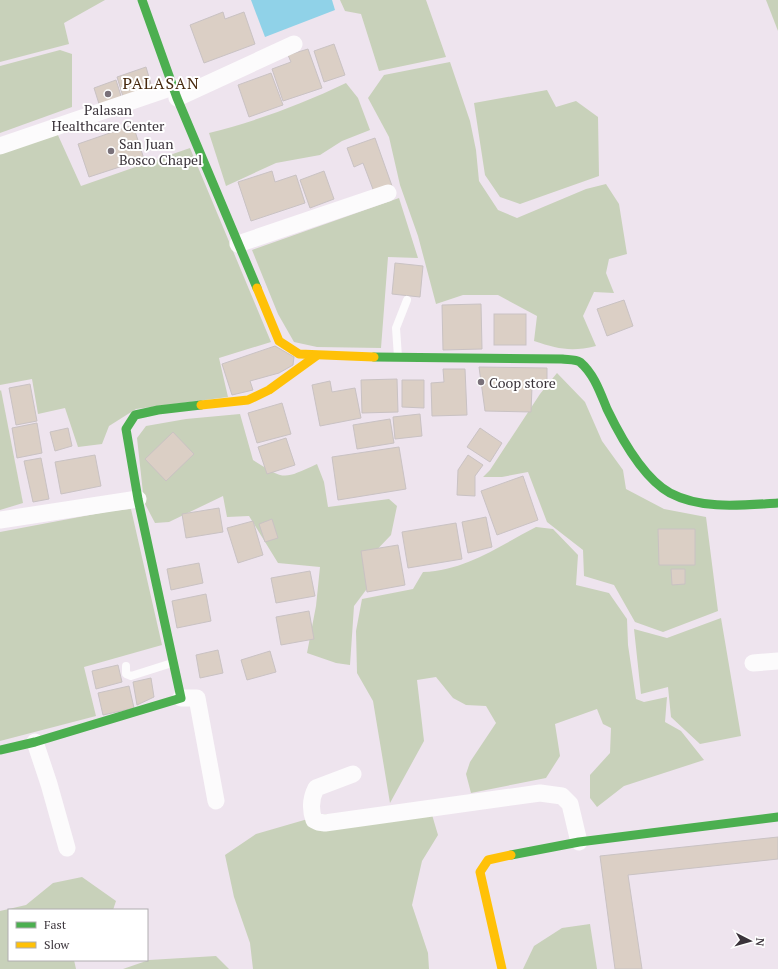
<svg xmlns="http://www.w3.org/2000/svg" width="778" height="969" font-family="'PT Serif',serif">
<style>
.green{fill:#c8d1ba}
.water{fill:#90d2e8}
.building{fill:#dbcfc5;stroke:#c9c2c3}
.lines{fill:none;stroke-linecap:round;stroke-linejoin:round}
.lane{stroke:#fcfbfc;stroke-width:8}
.street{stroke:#fcfbfc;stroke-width:17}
.fast{stroke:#4caf50;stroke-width:9}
.slow{stroke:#ffc107;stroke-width:9}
.poi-dot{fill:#797179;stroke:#fff;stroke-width:1.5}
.labels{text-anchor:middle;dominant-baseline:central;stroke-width:4;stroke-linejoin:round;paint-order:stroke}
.poi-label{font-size:14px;fill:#3a333a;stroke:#fff;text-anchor:start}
.quarter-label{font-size:16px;letter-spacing:1px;fill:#45270c;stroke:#fff}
</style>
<rect width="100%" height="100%" fill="#eee4ee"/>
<g class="green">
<polygon points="0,0 105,0 64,23 69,44 0,62"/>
<polygon points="340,0 426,0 446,57 379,71 361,14 345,11"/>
<polygon points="766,0 778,0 778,31"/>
<polygon points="60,50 72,54 72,107 0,133 0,66"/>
<path d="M450 62 470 121 476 150 479 181 498 210 517 218 586 189 606 184 619 204 627 254 609 259 606 273 614 293 594 292 583 316 596 346C571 352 558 349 534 341L537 316 498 295H463L436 304 418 236 400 185 389 137 368 98 384 75Z"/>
<path d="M346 83 358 98 370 130 342 141 320 155 276 163 226 186 209 133C257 121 302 104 346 83Z"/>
<polygon points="547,90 556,107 576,101 598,117 599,176 520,204 500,197 485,175 474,103"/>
<polygon points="57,133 81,186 190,148 271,342 219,358 228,397 136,409 109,426 102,444 78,447 65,408 38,414 32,379 0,385 0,152"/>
<polygon points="399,198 418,258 388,257 381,348 317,347 294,342 278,314 252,250"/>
<polygon points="557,373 585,402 602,441 623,470 626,489 664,509 706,517 718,611 663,632 635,622 614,585 584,576 583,550 547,522 528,472 502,477 483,477 490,470 540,394"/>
<polygon points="1,390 23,503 0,510 0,391"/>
<path d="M240 414 253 460C285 480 282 480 317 464L324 482 328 507 389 499 397 506 391 535 369 558 375 578 354 606 350 665 336 663 307 653 316 606 320 567 278 563 249 516 227 517 223 496 169 522 155 523 144 502 137 438 146 426 186 419Z"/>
<polygon points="131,509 162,645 84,667 96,716 0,741 0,532 111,511"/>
<path d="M536 527 553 529 578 555 576 585 609 593 627 619 628 645 636 699 644 702 667 697 665 722 681 731 704 760 624 786 597 807 590 798V775L610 753 611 728 603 724 597 709 555 724 560 756 546 778 471 793 466 774 470 762 496 723 486 706 466 705 453 698 436 677 417 680 424 741 390 803 373 701 357 673 356 631 362 599 413 589 423 572C467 570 499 546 536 527Z"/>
<polygon points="721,618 741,736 700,744 671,717 668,687 641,694 634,629 667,638"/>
<polygon points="430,808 438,835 422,861 412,905 428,953 429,969 253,969 250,943 234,897 225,855 256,834 325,814 389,822"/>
<polygon points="82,877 116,901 113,910 9,910 9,960 74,960 76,969 0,969 0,911 26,905 53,883"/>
<polygon points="590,924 597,969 523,969 534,946 562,928"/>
<polygon points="216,956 229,969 123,969 149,960"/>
</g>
<polygon class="water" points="251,0 332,0 335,10 265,37"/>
<g class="building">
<polygon points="223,12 225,19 244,12 255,44 204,63 190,25"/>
<polygon points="334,44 345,75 324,82 314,51"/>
<polygon points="308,49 322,88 283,101 272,69 291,62 288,55"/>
<polygon points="146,67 153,91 124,100 117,77"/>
<polygon points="271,73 283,105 249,117 238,85"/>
<polygon points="116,80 122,99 100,107 94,88"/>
<polygon points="133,125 144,159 89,177 78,144"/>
<polygon points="375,138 392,186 374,192 363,163 354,167 347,148"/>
<polygon points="272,171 275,182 296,175 305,203 251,221 238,182"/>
<polygon points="324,171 334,199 310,208 300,180"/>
<polygon points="395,263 423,266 420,297 392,294"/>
<polygon points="624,300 633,326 607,336 597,309"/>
<polygon points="481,304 482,349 443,350 442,305"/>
<rect x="494" y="314" width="32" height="31"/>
<polygon points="275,346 294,357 293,365 279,373 250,381 253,390 232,395 222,364"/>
<polygon points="479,367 547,368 547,387 532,387 531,412 485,411"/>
<polygon points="443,369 465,369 467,415 432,416 431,383 444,382"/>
<polygon points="397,379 398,412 362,413 361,380"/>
<polygon points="402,380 424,380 424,408 402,407"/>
<polygon points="330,381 332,392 355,388 361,418 320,426 312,385"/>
<polygon points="30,384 37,421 16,425 9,388"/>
<polygon points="282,403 291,434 257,443 248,413"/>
<polygon points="420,414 422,436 395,439 393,417"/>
<polygon points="390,419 394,443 357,449 353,425"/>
<polygon points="37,423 42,453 17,458 12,428"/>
<polygon points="68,428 72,446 55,451 50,432"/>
<polygon points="480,428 502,443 490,462 467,447"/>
<polygon points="173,432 194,454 166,481 145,459"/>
<polygon points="286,438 295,465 267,474 258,447"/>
<polygon points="399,447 406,489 338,500 332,457"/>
<polygon points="95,455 101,486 61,494 55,462"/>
<polygon points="468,455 483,465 475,476 475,496 457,495 458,470"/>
<polygon points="41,458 49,499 33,502 24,461"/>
<polygon points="523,476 538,520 497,535 481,491"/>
<polygon points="219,508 223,532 186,538 182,514"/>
<polygon points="486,517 492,547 468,553 462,522"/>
<polygon points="272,519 278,538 265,542 259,524"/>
<polygon points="253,521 263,555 238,563 227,528"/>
<polygon points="456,523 462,559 408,568 402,532"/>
<polygon points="658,529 695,529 695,565 659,565"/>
<polygon points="398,545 405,585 367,592 361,551"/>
<polygon points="199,563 203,583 171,590 167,569"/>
<polygon points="671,569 685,569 685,584 672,585"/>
<polygon points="310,571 315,596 276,603 271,578"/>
<polygon points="206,594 211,621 177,628 172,601"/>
<polygon points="309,611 314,639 281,645 276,617"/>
<polygon points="218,650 223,673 200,678 196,655"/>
<polygon points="270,651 276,672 247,680 241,660"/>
<polygon points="118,665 122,682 96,689 92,671"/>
<polygon points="151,678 154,697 137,705 133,682"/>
<polygon points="129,686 134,708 103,715 98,693"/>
<polygon points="778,837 778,859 628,875 642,969 615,969 600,856"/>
</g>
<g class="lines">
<g class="lane">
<polyline points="398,357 396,328 407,300"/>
<polyline points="126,666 126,674 131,676 172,663"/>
</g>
<g class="street">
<polyline points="177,98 294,44"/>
<polyline points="0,146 173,87"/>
<polyline points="238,244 388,193"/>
<polyline points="0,520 138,499"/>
<polyline points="753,663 778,661"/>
<polyline points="181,698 197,698 216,801"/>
<polyline points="35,742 49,784 67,848"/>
<path d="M353 774 316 788C311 798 310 809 314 820L318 822 325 823 540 793 562 796 570 804 579 842"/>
</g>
<g class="fast">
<polyline points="142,0 177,98 257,288"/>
<path d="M374 357 562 359C567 360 575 359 580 362 594 374 600 392 607 409 620 436 643 478 670 493 702 510 743 505 778 503"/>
<polyline points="0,750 35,742 181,698 138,499 126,429 135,415 158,410 201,405"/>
<polyline points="511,855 579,842 778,817"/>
</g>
<g class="slow">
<polyline points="257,288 279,341 299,354 374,357"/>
<polyline points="201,405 248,400 269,390 316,356"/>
<polyline points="502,969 480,872 488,860 511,855"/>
</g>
</g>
<g class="poi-dot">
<circle cx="108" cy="94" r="4"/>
<circle cx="111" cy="151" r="4"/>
<circle cx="481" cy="382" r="4"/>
</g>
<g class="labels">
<g class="poi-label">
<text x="108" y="109" text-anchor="middle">Palasan<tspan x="108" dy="16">Healthcare Center</tspan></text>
<text x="119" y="143">San Juan<tspan x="119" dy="16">Bosco Chapel</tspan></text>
<text x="489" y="382">Coop store</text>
</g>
<g class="quarter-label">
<text x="161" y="83">PALASAN</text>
</g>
</g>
<rect x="8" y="909" width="140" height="52" fill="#ffffff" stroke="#b0adb0"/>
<rect x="16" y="922" width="20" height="6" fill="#4caf50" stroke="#b0adb0"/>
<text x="44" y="929" font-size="12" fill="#3a333a">Fast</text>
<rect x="16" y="942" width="20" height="6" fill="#ffc107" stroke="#b0adb0"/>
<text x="44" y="949" font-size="12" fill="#3a333a">Slow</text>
<g transform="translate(750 941) rotate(96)" stroke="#ffffff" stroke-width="3" paint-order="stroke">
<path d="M0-3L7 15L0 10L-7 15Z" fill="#3a333a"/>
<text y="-6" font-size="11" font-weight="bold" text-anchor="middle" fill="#3a333a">N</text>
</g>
</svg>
